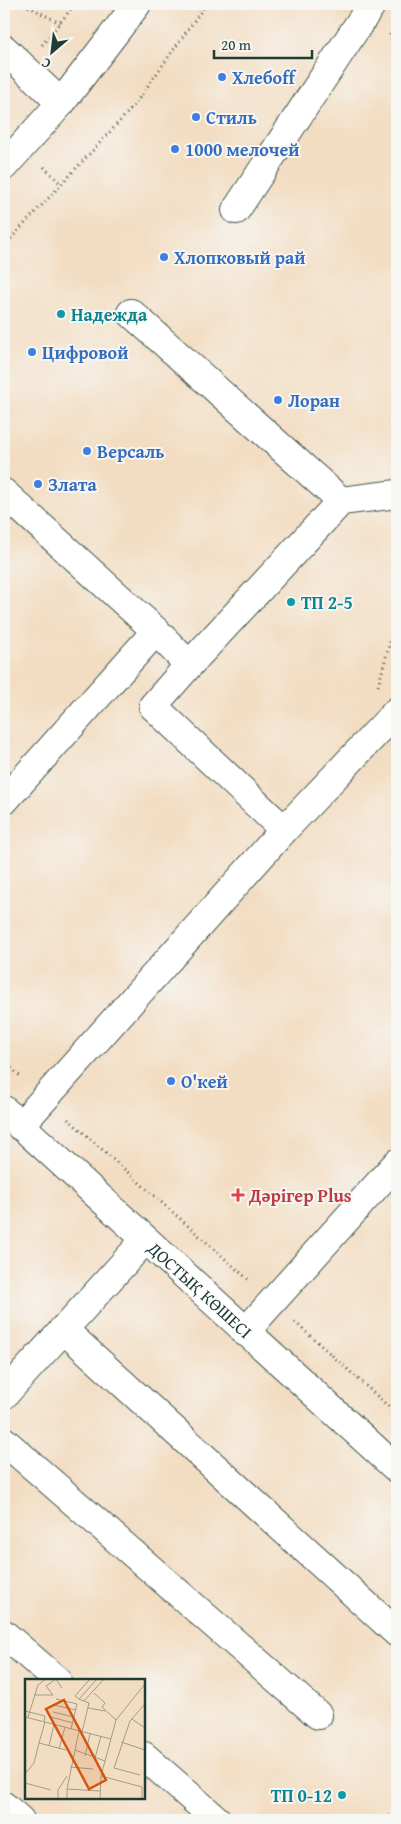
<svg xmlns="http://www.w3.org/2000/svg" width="401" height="1824" font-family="'Gentium Book Plus',serif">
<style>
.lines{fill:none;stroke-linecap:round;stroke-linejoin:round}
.minor-casing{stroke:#3f5549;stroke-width:30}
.path{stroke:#3f5549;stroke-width:3;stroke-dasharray:1 4;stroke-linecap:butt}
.minor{stroke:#fff;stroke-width:28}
.shop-dot{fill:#3f7fe0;stroke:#f6f6f2;stroke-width:2}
.culture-dot{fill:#0f9aa8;stroke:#f6f6f2;stroke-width:2}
.health-dot{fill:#e0444e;stroke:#f6f6f2;stroke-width:2}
.labels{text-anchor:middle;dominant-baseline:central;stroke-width:4;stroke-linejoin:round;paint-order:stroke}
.shop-label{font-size:18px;font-weight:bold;fill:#366cbe;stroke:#f6f6f2;text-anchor:start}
.culture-label{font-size:18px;font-weight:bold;fill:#0d838f;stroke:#f6f6f2;text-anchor:start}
.health-label{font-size:18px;font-weight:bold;fill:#be3a42;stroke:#f6f6f2;text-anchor:start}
.street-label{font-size:18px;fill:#1f3d34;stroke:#f6f6f2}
.inset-road{fill:none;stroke:#9e9d89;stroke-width:1}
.view{fill:#d45610;fill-opacity:0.15;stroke:#d45610;stroke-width:2.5}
.inset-edge{fill:none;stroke:#1f3d34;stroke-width:2.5}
</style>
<rect width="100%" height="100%" fill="#f6f6f2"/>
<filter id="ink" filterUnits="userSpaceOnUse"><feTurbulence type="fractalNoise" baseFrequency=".02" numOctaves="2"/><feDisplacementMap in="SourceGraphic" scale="10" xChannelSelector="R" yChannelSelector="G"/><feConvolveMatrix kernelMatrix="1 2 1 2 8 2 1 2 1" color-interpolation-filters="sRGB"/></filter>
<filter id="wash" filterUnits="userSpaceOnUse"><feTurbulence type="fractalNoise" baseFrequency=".0096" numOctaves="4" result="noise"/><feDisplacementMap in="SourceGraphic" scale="20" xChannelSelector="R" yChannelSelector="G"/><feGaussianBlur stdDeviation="1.12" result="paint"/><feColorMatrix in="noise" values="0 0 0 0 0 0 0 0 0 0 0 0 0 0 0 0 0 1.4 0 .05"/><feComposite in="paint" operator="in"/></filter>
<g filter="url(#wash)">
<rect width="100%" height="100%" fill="#f3ddc2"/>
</g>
<g filter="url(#ink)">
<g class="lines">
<g class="minor-casing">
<g id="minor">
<polyline points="4,49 61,103"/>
<polyline points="4,166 61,103 137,4"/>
<polyline points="236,210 372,4"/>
<polyline points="131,313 341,501"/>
<polyline points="4,493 156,631 189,665"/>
<polyline points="4,801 156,631"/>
<polyline points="284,830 153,706 189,665 341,501 397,494"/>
<path id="s1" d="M4 1110 397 1469"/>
<polyline points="20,1126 284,830 397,711"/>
<polyline points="63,1329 397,1633"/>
<polyline points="245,1332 397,1163"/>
<polyline points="4,1395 145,1240"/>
<polyline points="4,1441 318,1715"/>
<polyline points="4,1634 57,1680"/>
<polyline points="144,1756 217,1820"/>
<polyline points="4,1806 20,1820"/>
</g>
</g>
<g class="path">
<polyline points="24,4 60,23"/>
<polyline points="390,34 397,65"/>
<polyline points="42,45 75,4"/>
<polyline points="44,167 61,184"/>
<polyline points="4,246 133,107 206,4"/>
<polyline points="378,686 397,617"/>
<polyline points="4,1061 22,1078"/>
<polyline points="68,1119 250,1281"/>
<polyline points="295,1322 397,1414"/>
<polyline points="386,1820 397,1808"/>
</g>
<use href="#minor" class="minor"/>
</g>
</g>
<g class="shop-dot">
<circle cx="222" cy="77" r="5"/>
<circle cx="196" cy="117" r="5"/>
<circle cx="175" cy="149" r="5"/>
<circle cx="164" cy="257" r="5"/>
<circle cx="32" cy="352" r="5"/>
<circle cx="278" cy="400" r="5"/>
<circle cx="87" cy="451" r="5"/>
<circle cx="38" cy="484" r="5"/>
<circle cx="171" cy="1081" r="5"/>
</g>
<g class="culture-dot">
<circle cx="61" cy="314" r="5"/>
<circle cx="291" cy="602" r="5"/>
<circle cx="342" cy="1795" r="5"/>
</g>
<path class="health-dot" d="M235.5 1187.5h5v5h5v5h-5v5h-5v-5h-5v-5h5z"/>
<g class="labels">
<g class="shop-label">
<text x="232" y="77">Хлебoff</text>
<text x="206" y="117">Стиль</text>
<text x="185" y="149">1000 мелочей</text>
<text x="174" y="257">Хлопковый рай</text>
<text x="42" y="352">Цифровой</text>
<text x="288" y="400">Лоран</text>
<text x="97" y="451">Версаль</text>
<text x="48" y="484">Злата</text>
<text x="181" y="1081">О'кей</text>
</g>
<g class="culture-label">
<text x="71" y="314">Надежда</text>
<text x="301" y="602">ТП 2-5</text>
<text x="332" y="1795" text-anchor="end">ТП 0-12</text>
</g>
<g class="health-label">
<text x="249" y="1195">Дәрігер Plus</text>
</g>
<g class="street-label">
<text stroke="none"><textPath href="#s1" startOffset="266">ДОСТЫҚ КӨШЕСІ</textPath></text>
</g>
</g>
<g transform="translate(25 1679)">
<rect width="120" height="120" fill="#f3ddc2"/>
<path class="inset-road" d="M69 14 80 24 77 28 91 41M9 16H28L21 7 31 0 37 9M31 20 52 25 46 50M54 20 50 17 65 0M59 22 79 0M29 26 51 31M63 29 80 32M0 32 20 37 19 43M28 33 49 38M0 38 86 60M3 38 13 6 21 0M26 38 48 44M107 40 120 49M57 53 64 24 54 20 72 0M96 63 120 71M14 64 20 43M24 67 29 45M34 70 40 48M50 71 80 82M60 77 65 55M70 79 76 57M45 88 68 90M0 95 9 84 14 64 41 71M115 96 89 89 105 42 120 25M76 97 117 108V120M0 104 26 111M42 110 54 52M33 120V111L42 97M42 120V110L75 112M75 120 76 97 91 41 120 5"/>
<path class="view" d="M39 21 81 101 64 110 21 30Z"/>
<rect width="120" height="120" class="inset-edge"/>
</g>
<rect width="401" height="1824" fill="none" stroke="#f6f6f2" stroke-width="20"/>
<g transform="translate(52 52) rotate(208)" stroke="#f6f6f2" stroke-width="4" paint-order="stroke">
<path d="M0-4L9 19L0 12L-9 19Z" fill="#1f3d34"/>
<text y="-8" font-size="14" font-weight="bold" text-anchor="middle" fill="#1f3d34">С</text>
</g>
<path d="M214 50v8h98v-8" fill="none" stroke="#1f3d34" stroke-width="2.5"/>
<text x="221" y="50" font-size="15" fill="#1f3d34" stroke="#f6f6f2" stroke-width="4" paint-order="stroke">20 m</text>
</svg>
